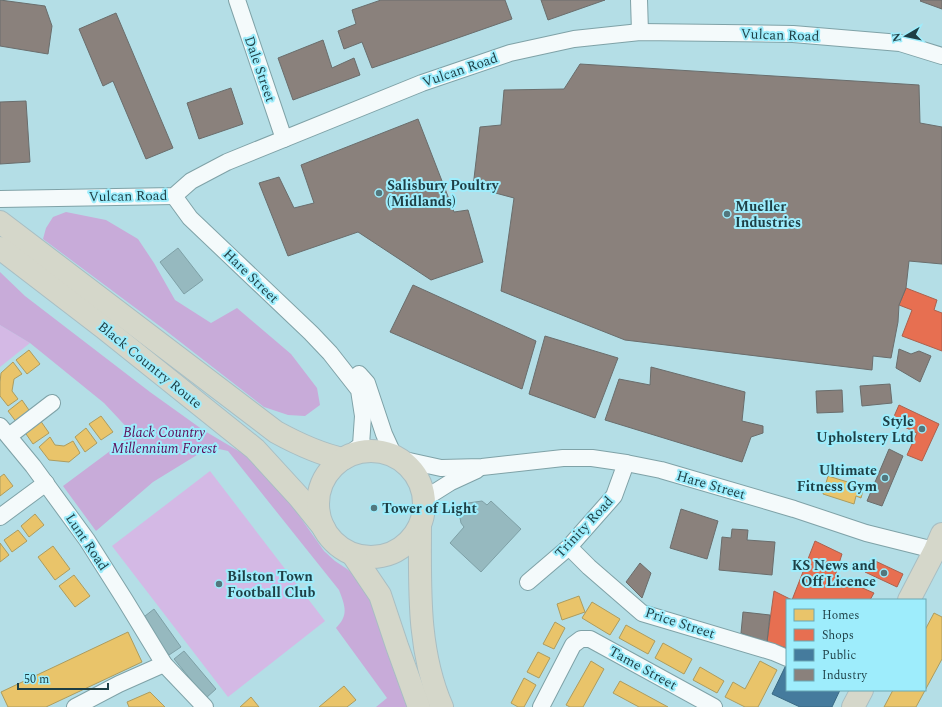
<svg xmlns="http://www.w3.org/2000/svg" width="942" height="707" font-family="Spectral,serif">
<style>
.green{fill:#d4b9e5}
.forest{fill:#c8abd9}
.homes{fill:#e9c46a;stroke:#ac9c5f}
.shops{fill:#e76f51;stroke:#ab614d}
.public{fill:#457b9d;stroke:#396983}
.industry{fill:#8a817c;stroke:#6a6d6c}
.building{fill:#96b9bf;stroke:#7ea0a6}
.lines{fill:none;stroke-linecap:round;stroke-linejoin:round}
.minor-casing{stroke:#7fa2a7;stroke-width:18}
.highway-casing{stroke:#a8bec3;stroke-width:24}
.minor{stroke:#f4fafb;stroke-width:16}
.highway{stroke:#d5d7ca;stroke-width:22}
.poi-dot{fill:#52777d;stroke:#9eedfc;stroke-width:1.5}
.labels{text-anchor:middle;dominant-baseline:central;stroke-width:4;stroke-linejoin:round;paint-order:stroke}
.street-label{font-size:14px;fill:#1e3f45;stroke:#9eedfc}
.poi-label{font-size:14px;font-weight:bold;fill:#1e3f45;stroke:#9eedfc;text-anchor:start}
.park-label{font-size:14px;font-style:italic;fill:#5d0c58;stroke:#9eedfc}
</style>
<rect width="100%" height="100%" fill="#b4dee6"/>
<g class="green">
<polygon points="0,325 30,343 0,367"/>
<polygon points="210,471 325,621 228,697 112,546"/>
</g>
<g class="forest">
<polygon points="66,212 106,220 138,239 154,263 175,300 211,323 237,308 291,354 317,388 320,405 305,416 288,415 264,407 165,330 43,239 46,228 53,217"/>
<path d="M0 272 25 296 150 392 203 430 247 456 271 481 293 507 324 551 335 561 347 569 361 581 371 600 408 707H376L387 698 336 628C349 615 345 606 339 590L228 451 210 447 153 482 96 531 63 486 133 434 104 403 30 343 0 325Z"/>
</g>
<g class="homes">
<polygon points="29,350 40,364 27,374 16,360"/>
<polygon points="13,362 22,374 14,379 12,391 18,399 8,406 0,396 0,382 1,373"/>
<polygon points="22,400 31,413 17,423 8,411"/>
<polygon points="101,416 113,432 101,440 89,424"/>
<polygon points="40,420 49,433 33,444 24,431"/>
<polygon points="86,428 97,443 85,452 75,437"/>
<polygon points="50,437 55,445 64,446 73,441 80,453 69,462 49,460 39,447"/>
<polygon points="4,474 13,486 0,496 0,477"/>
<polygon points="828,476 864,487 861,498 856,496 854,504 823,494"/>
<polygon points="35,514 44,525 29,537 21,526"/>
<polygon points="18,530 27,541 12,552 4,540"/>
<polygon points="0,543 9,555 0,562"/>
<polygon points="53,546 70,569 55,580 38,557"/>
<polygon points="74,575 90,596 75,607 59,586"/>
<polygon points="579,596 585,612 562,620 557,604"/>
<polygon points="592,602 620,619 610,635 582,618"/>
<polygon points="934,613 942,617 942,659 916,707 884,707 893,690 925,690 925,630"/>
<polygon points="555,622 565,628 554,649 543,644"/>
<polygon points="626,625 655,641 648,654 619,638"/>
<polygon points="128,632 142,662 46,707 8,707 1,692"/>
<polygon points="663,643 692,659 684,674 655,658"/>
<polygon points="538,652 550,658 539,678 527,672"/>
<polygon points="591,661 604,669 583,707 570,707 566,705"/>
<polygon points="760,661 777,670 758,707 745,707 725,697 733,682 745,689"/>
<polygon points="700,667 724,681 717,693 693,680"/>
<polygon points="524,678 536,685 524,707 518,707 511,703"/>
<polygon points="620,681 668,707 639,707 613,693"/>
<polygon points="344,686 356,700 347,707 319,707"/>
<polygon points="150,692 165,707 129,707 127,702"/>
<polygon points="251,697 259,707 240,707"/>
</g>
<g class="shops">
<polygon points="906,288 937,300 934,310 942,313 942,351 902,336 912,310 899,305"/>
<polygon points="899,405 939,424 922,461 907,455 917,433 892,421"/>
<polygon points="815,541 842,554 835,576 874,593 870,600 787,600 787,648 767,642 774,591 792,600"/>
<polygon points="871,559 903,574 897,587 865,572"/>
</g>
<polygon class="public" points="786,665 787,665 787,690 840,690 832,707 800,707 772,694"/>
<g class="industry">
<polygon points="0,0 45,6 52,26 48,54 0,46"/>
<polygon points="381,0 505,0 512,19 372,68 362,42 344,49 338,31 356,24 352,10"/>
<polygon points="541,0 605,0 548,20"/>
<polygon points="921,0 942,0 942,9 920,1"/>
<polygon points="116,13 173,148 146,159 113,81 103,86 79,29"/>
<polygon points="323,40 332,68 354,58 360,75 293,100 278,58"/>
<polygon points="580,64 919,85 920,123 942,127 942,264 909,261 906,288 899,305 898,322 891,358 873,356 872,370 625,340 501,291 514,198 473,187 480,127 501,125 504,90 564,89"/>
<polygon points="231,88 243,124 199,139 187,103"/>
<polygon points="26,101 30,162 0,164 0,102"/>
<polygon points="418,119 454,212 468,210 483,262 431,280 358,232 288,256 259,183 279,177 294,208 314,203 301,165"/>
<polygon points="413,285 536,341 522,389 390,332"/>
<polygon points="545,336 618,358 595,418 529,394"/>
<polygon points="899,349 911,354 919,351 931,356 920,382 896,368"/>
<polygon points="651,367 745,392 742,421 763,426 763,433 751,437 742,462 605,420 619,379 650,385"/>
<polygon points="890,384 892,403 862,406 860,386"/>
<polygon points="842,390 843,412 817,413 816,391"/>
<polygon points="889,449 903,456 882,506 867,501"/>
<polygon points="681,509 718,521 707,559 670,548"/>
<polygon points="732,529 748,530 747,540 775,542 772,575 719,570 722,537 731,538"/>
<polygon points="640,563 651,573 642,598 626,582"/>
<polygon points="743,612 770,615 767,642 741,633"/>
</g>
<g class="building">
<polygon points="178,248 203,280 184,294 160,262"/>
<polygon points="482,501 487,505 491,501 521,529 481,572 450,543 464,527 461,523 460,518 461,510 463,507 468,503"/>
<polygon points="154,609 181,647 169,655 159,643 145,616"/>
<polygon points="184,651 216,689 206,698 174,659"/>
</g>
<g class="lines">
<g class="minor-casing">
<g id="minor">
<polyline points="237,0 284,139"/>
<polyline points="639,0 640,32"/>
<polyline points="174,196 190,218 311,333 330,353 359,390 363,416 361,445 347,456"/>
<polyline points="0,199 174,196 191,181 227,162 422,83 510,53 574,39 640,32 793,34 900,43 942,56"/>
<polyline points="359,374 367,383 384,434 394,456"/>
<polyline points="0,426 33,466 87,540 125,600 164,664 205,707"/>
<polyline points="9,436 52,403"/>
<polyline points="400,459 441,468 482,467 563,458 592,458 626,463 661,470 794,509 866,533 942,552"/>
<polyline points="424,499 451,482 477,470"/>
<polyline points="0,517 46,483"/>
<polyline points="569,547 589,567 642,613 773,652 787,658"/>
<polyline points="528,582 569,547 614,496 626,463"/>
<polyline points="75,707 119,684 164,664"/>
<polyline points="541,707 573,645 581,639 590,639 714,707"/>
</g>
</g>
<g class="highway-casing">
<g id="highway">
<path d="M0 222 276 432C298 444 319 454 343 459"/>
<polyline points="0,248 104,328 255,449 299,497 324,528"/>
<circle cx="371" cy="504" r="53"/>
<path d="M420 526C420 587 417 650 442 707"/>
<polyline points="353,555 380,595 397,646 419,707"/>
<polyline points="909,600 935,550 942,534"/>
<polyline points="853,707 862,690"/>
</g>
</g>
<use href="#minor" class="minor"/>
<use href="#highway" class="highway"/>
</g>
<g class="poi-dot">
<circle cx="379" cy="193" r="4"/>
<circle cx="727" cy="214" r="4"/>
<circle cx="922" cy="429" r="4"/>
<circle cx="885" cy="478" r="4"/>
<circle cx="374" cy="508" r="4"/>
<circle cx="884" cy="573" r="4"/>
<circle cx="219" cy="584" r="4"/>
</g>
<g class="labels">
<g class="street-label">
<text transform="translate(780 35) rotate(2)">Vulcan Road</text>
<text transform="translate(260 69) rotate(71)">Dale Street</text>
<text transform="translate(460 70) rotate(-19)">Vulcan Road</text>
<text transform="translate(128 196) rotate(-1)">Vulcan Road</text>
<text transform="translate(251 276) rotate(44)">Hare Street</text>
<text transform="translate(150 365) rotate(39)">Black Country Route</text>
<text transform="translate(711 485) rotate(16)">Hare Street</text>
<text transform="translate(584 527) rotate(-47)">Trinity Road</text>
<text transform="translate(87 542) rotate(56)">Lunt Road</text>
<text transform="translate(680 623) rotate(18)">Price Street</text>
<text transform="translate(643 668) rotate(29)">Tame Street</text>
</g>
<g class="poi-label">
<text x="387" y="185">Salisbury Poultry<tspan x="387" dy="16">(Midlands)</tspan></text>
<text x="735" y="206">Mueller<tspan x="735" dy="16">Industries</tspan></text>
<text x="914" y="421" text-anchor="end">Style<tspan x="914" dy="16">Upholstery Ltd</tspan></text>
<text x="877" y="470" text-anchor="end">Ultimate<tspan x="877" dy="16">Fitness Gym</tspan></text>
<text x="382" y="508">Tower of Light</text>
<text x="876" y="565" text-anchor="end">KS News and<tspan x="876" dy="16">Off Licence</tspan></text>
<text x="227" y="576">Bilston Town<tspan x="227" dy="16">Football Club</tspan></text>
</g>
<g class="park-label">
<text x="164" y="432">Black Country<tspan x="164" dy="16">Millennium Forest</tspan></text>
</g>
</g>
<rect x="786" y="599" width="140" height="92" fill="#9eedfc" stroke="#6ba7b3"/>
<rect x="794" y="609" width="20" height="12" fill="#e9c46a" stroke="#6ba7b3"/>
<text x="822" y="619" font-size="12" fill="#1e3f45">Homes</text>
<rect x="794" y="629" width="20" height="12" fill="#e76f51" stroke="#6ba7b3"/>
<text x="822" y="639" font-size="12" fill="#1e3f45">Shops</text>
<rect x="794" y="649" width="20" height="12" fill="#457b9d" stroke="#6ba7b3"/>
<text x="822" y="659" font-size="12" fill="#1e3f45">Public</text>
<rect x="794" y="669" width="20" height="12" fill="#8a817c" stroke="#6ba7b3"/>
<text x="822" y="679" font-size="12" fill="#1e3f45">Industry</text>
<g transform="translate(906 36) rotate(261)" stroke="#9eedfc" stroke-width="3" paint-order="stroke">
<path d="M0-3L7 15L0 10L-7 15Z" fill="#1e3f45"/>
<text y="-6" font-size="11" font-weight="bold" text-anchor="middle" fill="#1e3f45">N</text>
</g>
<path d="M18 683v6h90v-6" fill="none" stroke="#1e3f45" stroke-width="2"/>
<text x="24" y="683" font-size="12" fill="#1e3f45" stroke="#9eedfc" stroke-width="3" paint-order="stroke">50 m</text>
</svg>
